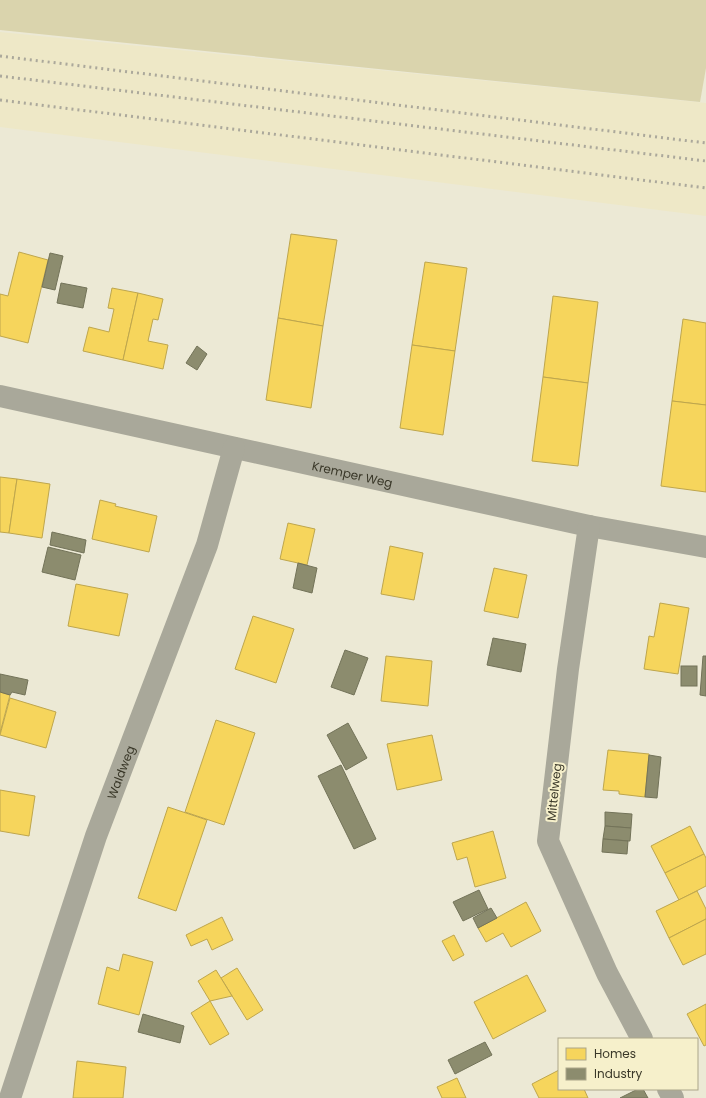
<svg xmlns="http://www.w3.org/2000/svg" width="706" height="1098" font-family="Poppins,sans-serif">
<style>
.built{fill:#eee8c7}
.green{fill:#dad4ad}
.homes{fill:#f6d55c;stroke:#bea64d}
.industry{fill:#8c8c6e;stroke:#737359}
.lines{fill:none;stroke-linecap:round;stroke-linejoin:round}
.minor{stroke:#a9a89a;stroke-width:22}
.rail{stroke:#aba89b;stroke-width:3;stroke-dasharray:2 4;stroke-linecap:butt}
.labels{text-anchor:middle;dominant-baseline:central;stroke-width:4;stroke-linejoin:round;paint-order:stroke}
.street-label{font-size:12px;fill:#3a3829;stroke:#f6f0cb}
</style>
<rect width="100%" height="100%" fill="#ece9d5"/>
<polygon class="built" points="0,32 706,103 706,216 0,127"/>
<polygon class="green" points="0,0 706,0 706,68 700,102 0,30"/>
<g class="homes">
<polygon points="291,234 337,240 323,326 278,318"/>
<polygon points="19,252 48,260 28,343 0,336 0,294 8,296"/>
<polygon points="425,262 467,268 455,351 412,345"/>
<polygon points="112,288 138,293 123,360 83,351 89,327 109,332 114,309 108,308"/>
<polygon points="138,293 163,299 158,320 153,319 148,341 168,345 163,369 123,360"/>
<polygon points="553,296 598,302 588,383 543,377"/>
<polygon points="278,318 323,326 311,408 266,400"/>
<polygon points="683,319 706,323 706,405 672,401"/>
<polygon points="412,345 455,351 443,435 400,428"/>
<polygon points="543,377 588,383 578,466 532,461"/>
<polygon points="672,401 706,405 706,492 661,486"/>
<polygon points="0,477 17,479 9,533 0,532"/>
<polygon points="17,479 50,484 42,538 9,533"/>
<polygon points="100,500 116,504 115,506 157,516 149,552 92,539"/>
<polygon points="288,523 315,529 307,565 280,559"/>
<polygon points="390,546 423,553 414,600 381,594"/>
<polygon points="494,568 527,575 518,618 484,611"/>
<polygon points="76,584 128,594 119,636 68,626"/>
<polygon points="660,603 689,608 678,674 644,669 649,636 654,637"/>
<polygon points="253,616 294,629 276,683 235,669"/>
<polygon points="386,656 432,661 428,706 381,701"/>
<polygon points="0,692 10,695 0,733"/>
<polygon points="10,698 56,712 46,748 0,735"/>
<polygon points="216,720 255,733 224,825 185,812"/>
<polygon points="432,735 442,780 397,790 387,744"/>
<polygon points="608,750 649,754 645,797 619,794 619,791 603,790"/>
<polygon points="0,790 35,796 29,836 0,831"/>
<polygon points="168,807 207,820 176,911 138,898"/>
<polygon points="690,826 704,854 665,873 651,846"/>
<polygon points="493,831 506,878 475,887 467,857 457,860 452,843"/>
<polygon points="704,854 706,858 706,886 679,900 665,873"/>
<polygon points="697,891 706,909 706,919 669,938 656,911"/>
<polygon points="526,902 541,931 511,947 503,933 486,942 478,928"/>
<polygon points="222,917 233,940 212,950 207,939 191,946 186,935"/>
<polygon points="706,919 706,954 683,965 669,938"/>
<polygon points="454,935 464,955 453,961 442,941"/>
<polygon points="123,954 153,962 139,1015 98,1004 107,967 119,971"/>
<polygon points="237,968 263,1010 247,1020 221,978"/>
<polygon points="216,970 232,996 210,1001 198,981"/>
<polygon points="527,975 546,1011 493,1039 474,1002"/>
<polygon points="210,1001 229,1034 210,1045 191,1013"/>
<polygon points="706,1004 706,1045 704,1046 687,1014"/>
<polygon points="77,1061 126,1067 123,1098 73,1098"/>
<polygon points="559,1070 559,1089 584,1089 588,1098 539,1098 532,1084"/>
<polygon points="457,1078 466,1098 442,1098 437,1087"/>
</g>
<g class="industry">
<polygon points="50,253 63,256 55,290 42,287"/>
<polygon points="61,283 87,288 83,308 57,303"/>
<polygon points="197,346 207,354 197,370 186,363"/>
<polygon points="52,532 86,540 84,553 50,545"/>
<polygon points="48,547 81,555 75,580 42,572"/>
<polygon points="298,563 317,568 312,593 293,588"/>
<polygon points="493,638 526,644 521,672 487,665"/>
<polygon points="345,650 368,658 354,695 331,687"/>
<polygon points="703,656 706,656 706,696 700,695"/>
<rect x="681" y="666" width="16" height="20"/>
<polygon points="0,674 28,680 25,695 12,692 10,695 0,692"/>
<polygon points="348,723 367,758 346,770 327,735"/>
<polygon points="649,755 661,757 657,798 645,797"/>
<polygon points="341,765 376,839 354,849 318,776"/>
<polygon points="605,812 632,814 631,828 605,826"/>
<polygon points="605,826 631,828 630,841 603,839"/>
<polygon points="603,839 628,841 627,854 602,852"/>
<polygon points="479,890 488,909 463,921 453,902"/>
<polygon points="491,908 497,918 478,928 473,918"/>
<polygon points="143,1014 184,1026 180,1043 138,1032"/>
<polygon points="485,1042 492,1055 455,1074 448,1060"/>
<polygon points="638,1089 643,1089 648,1098 620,1098"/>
</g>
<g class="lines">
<g class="minor">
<path id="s1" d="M0 396 589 526 706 547"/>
<polyline points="589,526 568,669 548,841 607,973 642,1039"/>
<polyline points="668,1089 673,1098"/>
<path id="s2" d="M10 1098 96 836 207 545 234 448"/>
</g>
<g class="rail">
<polyline points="0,56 706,143"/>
<polyline points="0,76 706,161"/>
<polyline points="0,100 706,188"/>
</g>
</g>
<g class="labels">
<g class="street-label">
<text stroke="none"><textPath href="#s1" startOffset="361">Kremper Weg</textPath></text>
<text stroke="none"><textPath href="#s2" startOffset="344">Waldweg</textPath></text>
<text transform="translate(554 792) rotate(-84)">Mittelweg</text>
</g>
</g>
<rect x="558" y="1038" width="140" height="52" fill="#f6f0cb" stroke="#aba68a"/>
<rect x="566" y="1048" width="20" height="12" fill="#f6d55c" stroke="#aba68a"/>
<text x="594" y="1058" font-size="12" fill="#3a3829">Homes</text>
<rect x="566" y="1068" width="20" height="12" fill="#8c8c6e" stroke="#aba68a"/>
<text x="594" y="1078" font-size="12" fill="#3a3829">Industry</text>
</svg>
